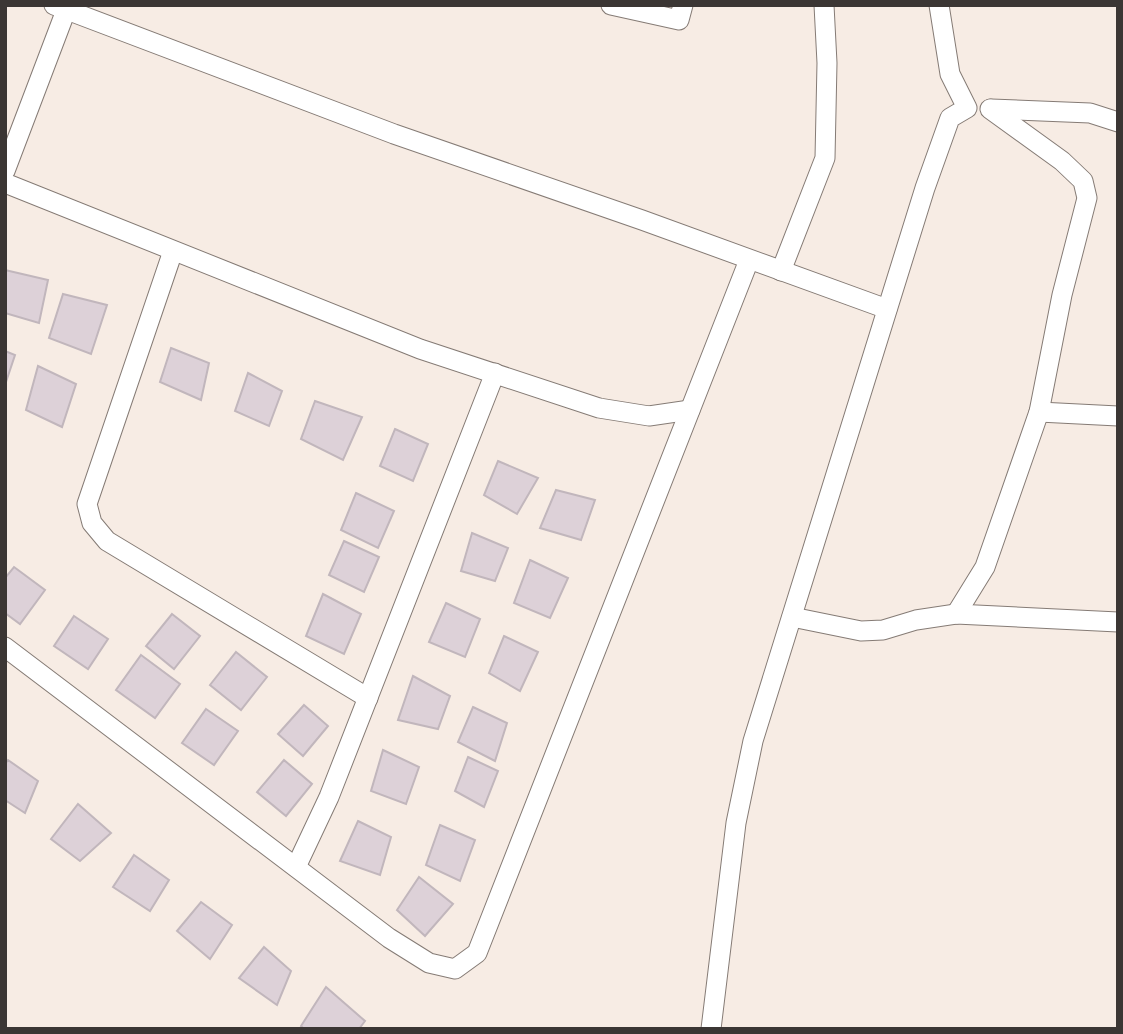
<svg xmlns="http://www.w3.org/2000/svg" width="1123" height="1034" font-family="Signika,sans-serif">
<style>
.building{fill:#ddd1d8;stroke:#c1b6bc;stroke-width:2}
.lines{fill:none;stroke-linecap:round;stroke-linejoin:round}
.street-casing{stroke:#857b75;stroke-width:21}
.street{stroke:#fff;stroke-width:19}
</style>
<rect width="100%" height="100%" fill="#f7ece4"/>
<g class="building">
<polygon points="5,270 48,280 39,323 5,313"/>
<polygon points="63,294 107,305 91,354 49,338"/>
<polygon points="171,348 209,363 201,400 160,382"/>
<polygon points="5,351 15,355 5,385"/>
<polygon points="38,366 76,384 62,427 26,410"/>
<polygon points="248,373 282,391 269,426 235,411"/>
<polygon points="315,401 362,417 343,460 301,439"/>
<polygon points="395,429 428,444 413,481 380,466"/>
<polygon points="498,461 538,478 517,514 484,495"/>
<polygon points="556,490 595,500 581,540 540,528"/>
<polygon points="356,493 394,511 378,548 341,530"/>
<polygon points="472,533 508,548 495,581 461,571"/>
<polygon points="344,541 379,557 364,592 329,575"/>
<polygon points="530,560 568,578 550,618 514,603"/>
<polygon points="14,567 45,590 20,624 5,613 5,578"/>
<polygon points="323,594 361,614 344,654 306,636"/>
<polygon points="446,603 480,619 465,657 429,642"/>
<polygon points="172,614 200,636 174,669 146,646"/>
<polygon points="74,616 108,639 88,669 54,646"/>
<polygon points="504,636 538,652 520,691 489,673"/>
<polygon points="236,652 267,677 241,710 210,685"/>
<polygon points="141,655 180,684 155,718 116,690"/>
<polygon points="413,676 450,696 438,729 398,720"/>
<polygon points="304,705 328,726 303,756 278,734"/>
<polygon points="473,707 507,723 495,761 458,742"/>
<polygon points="206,709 238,731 214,765 182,743"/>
<polygon points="383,750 419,767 406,804 371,791"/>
<polygon points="468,757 498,771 484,807 455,791"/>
<polygon points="8,760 38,781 25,813 5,800 5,764"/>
<polygon points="284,760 312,784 286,816 257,792"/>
<polygon points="78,804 111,833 80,861 51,839"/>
<polygon points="358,821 391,837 380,875 340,861"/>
<polygon points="440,825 475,840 460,881 426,865"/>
<polygon points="134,855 169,880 150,911 113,887"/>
<polygon points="419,877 453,904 425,936 397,910"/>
<polygon points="201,902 232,925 210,959 177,931"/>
<polygon points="264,947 291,971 277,1005 239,978"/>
<polygon points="326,987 365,1021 359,1029 304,1029 301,1026"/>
</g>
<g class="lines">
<g class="street-casing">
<g id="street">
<polyline points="54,5 394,134 642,220 887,309"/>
<polyline points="611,5 679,20 683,5"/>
<polyline points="991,109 1090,113 1118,122"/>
<polyline points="5,171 68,5"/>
<polyline points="5,183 420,349 599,408 649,416 690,410"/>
<polyline points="173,251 87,504 92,523 107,541 368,698"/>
<polyline points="781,271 825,158 827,63 824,5"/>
<polyline points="1039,412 1118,416"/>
<polyline points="956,614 985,567 1039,412 1062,295 1087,198 1083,181 1062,161 990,109"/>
<polyline points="792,617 861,631 883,630 916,620 956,614 1118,622"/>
<polyline points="5,647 389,938 429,963 455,969 477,953 749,260"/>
<polyline points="296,867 329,797 495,373"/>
<polyline points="711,1029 736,823 753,741 925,188 950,118 967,108 950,74 939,5"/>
</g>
</g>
<use href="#street" class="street"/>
</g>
<rect width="1123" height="1034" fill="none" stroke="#3b3634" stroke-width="14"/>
</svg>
